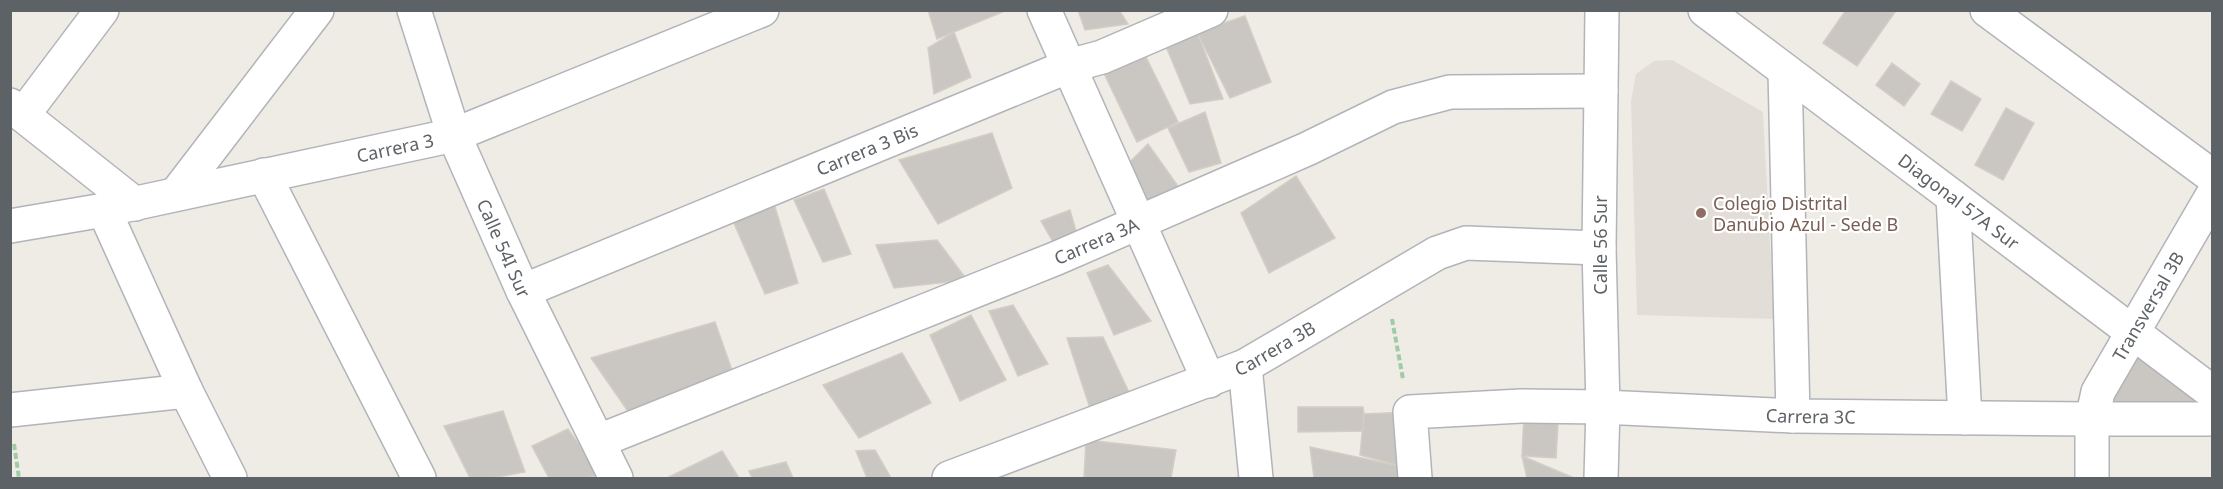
<svg xmlns="http://www.w3.org/2000/svg" width="2223" height="489" font-family="'Noto Sans',sans-serif">
<style>
.education{fill:#e2ddd7}
.building{fill:#cac7c3;stroke:#d4cdc4;stroke-width:1.5}
.lines{fill:none;stroke-linecap:round;stroke-linejoin:round}
.minor-casing{stroke:#b1b4b8;stroke-width:36}
.tertiary-casing{stroke:#b1b4b8;stroke-width:36}
.path{stroke:#a0cba5;stroke-width:4;stroke-dasharray:6 3;stroke-linecap:butt}
.minor{stroke:#fff;stroke-width:33}
.tertiary{stroke:#fff;stroke-width:33}
.education-dot{fill:#8d6e63;stroke:#fff;stroke-width:2}
.labels{text-anchor:middle;dominant-baseline:central;stroke-width:4.5;stroke-linejoin:round;paint-order:stroke}
.street-label{font-size:18px;fill:#5d6266;stroke:#fff}
.education-label{font-size:18px;fill:#785e54;stroke:#fff;text-anchor:start}
</style>
<rect width="100%" height="100%" fill="#efece6"/>
<polygon class="education" points="1672,60 1763,112 1774,319 1637,315 1631,101 1636,74 1654,61"/>
<g class="building">
<polygon points="928,10 1005,10 1005,11 937,39"/>
<polygon points="1078,10 1119,10 1128,24 1085,30"/>
<polygon points="1846,10 1895,12 1857,66 1823,43"/>
<polygon points="1245,16 1271,82 1230,98 1197,32"/>
<polygon points="954,32 971,77 934,94 928,48"/>
<polygon points="1197,32 1223,99 1190,104 1165,44"/>
<polygon points="1142,49 1178,122 1137,142 1101,67"/>
<polygon points="1892,63 1920,84 1904,106 1876,85"/>
<polygon points="1951,81 1981,99 1962,131 1931,114"/>
<polygon points="2006,108 2034,123 2003,180 1975,165"/>
<polygon points="1205,112 1221,163 1189,172 1168,128"/>
<polygon points="992,133 1012,188 938,224 899,160"/>
<polygon points="1148,144 1180,189 1147,210 1124,168"/>
<polygon points="1296,176 1335,238 1269,273 1241,213"/>
<polygon points="824,189 851,254 823,262 794,200"/>
<polygon points="775,207 798,283 765,294 729,212"/>
<polygon points="1070,210 1078,238 1060,254 1041,221"/>
<polygon points="937,240 967,280 894,288 876,245"/>
<polygon points="1108,265 1151,321 1114,335 1087,273"/>
<polygon points="1013,305 1048,364 1018,376 989,311"/>
<polygon points="971,315 1006,380 960,401 930,335"/>
<polygon points="715,322 732,370 632,417 591,358"/>
<polygon points="1103,337 1133,401 1091,411 1067,338"/>
<polygon points="2137,343 2212,403 2104,411"/>
<polygon points="902,353 931,403 859,438 823,385"/>
<polygon points="1298,407 1363,407 1366,431 1298,432"/>
<polygon points="503,411 525,472 491,478 470,478 444,426"/>
<polygon points="1408,412 1404,467 1360,455 1364,414"/>
<polygon points="1524,414 1558,423 1556,458 1522,456"/>
<polygon points="568,429 600,474 588,478 549,478 532,446"/>
<polygon points="1086,440 1176,450 1171,478 1084,478"/>
<polygon points="1310,447 1404,467 1405,478 1314,478"/>
<polygon points="875,450 891,478 867,478 856,451"/>
<polygon points="722,451 739,478 667,478"/>
<polygon points="1522,456 1574,478 1527,478"/>
<polygon points="786,462 793,478 752,478 749,471"/>
</g>
<g class="lines">
<g class="minor-casing">
<g id="minor">
<path id="s1" d="M414 10 454 135 523 291 616 478"/>
<polyline points="1044,10 1209,381"/>
<path id="s2" d="M1705 10 2212 392"/>
<polyline points="1987,10 2212,176"/>
<polyline points="1785,71 1793,416"/>
<polyline points="10,105 135,204"/>
<polyline points="23,115 102,10"/>
<polyline points="264,175 419,478"/>
<polyline points="176,194 317,10"/>
<polyline points="1953,197 1965,418"/>
<polyline points="104,210 186,391 230,478"/>
<path id="s3" d="M10 226 104 210 454 135 762 10"/>
<path id="s4" d="M523 291 1069 66 1102 57 1211 10"/>
<polyline points="1245,366 1256,478"/>
<polyline points="10,410 186,391"/>
<polyline points="2092,419 2212,419"/>
<path id="s5" d="M599 441 1057 258 1307 149 1393 107 1450 92 1601 91"/>
<path id="s6" d="M949 478 1245 366 1437 253 1466 243 1599 248"/>
<polyline points="1415,478 1410,412 1521,406 1603,407 1599,248 1602,10"/>
</g>
</g>
<g class="tertiary-casing">
<g id="tertiary">
<path id="s7" d="M1601 478 1603 407 1793 416 2092 419"/>
<path id="s8" d="M2092 478V419L2098 392 2212 196"/>
</g>
</g>
<g class="path">
<polyline points="1392,319 1403,379"/>
<polyline points="14,444 19,478"/>
</g>
<use href="#minor" class="minor"/>
<use href="#tertiary" class="tertiary"/>
</g>
<circle class="education-dot" cx="1701" cy="213" r="6"/>
<g class="labels">
<g class="street-label">
<text stroke="none"><textPath href="#s3" startOffset="393">Carrera 3</textPath></text>
<text stroke="none"><textPath href="#s4" startOffset="372">Carrera 3 Bis</textPath></text>
<text stroke="none"><textPath href="#s2" startOffset="318">Diagonal 57A Sur</textPath></text>
<text stroke="none"><textPath href="#s5" startOffset="536">Carrera 3A</textPath></text>
<text transform="translate(1600 245) rotate(-90)">Calle 56 Sur</text>
<text stroke="none"><textPath href="#s1" startOffset="255">Calle 54I Sur</textPath></text>
<text stroke="none"><textPath href="#s8" startOffset="186">Transversal 3B</textPath></text>
<text stroke="none"><textPath href="#s6" startOffset="351">Carrera 3B</textPath></text>
<text stroke="none"><textPath href="#s7" startOffset="279">Carrera 3C</textPath></text>
</g>
<g class="education-label">
<text x="1713" y="203">Colegio Distrital<tspan x="1713" dy="21">Danubio Azul - Sede B</tspan></text>
</g>
</g>
<rect width="2223" height="489" fill="none" stroke="#5d6266" stroke-width="24"/>
</svg>
